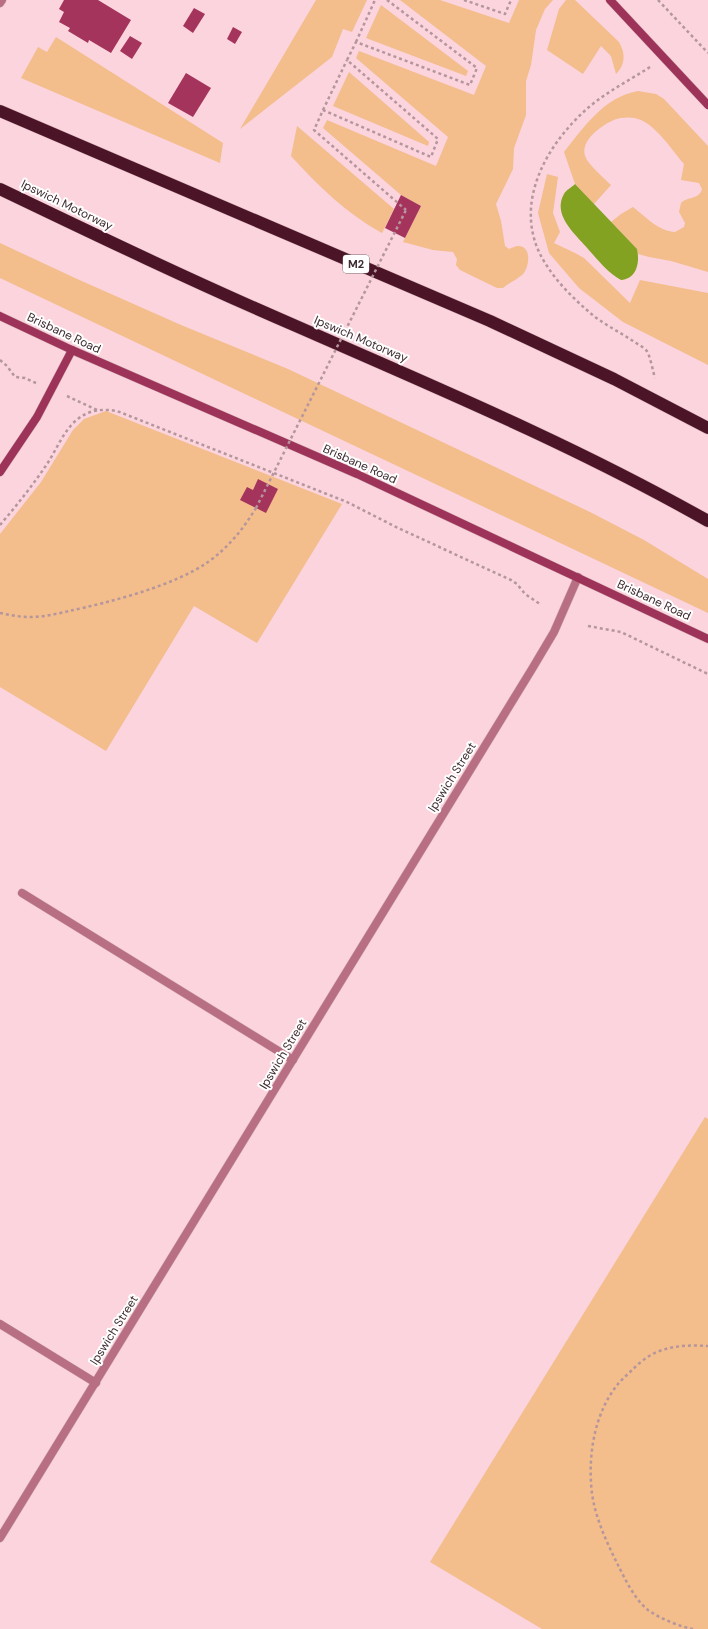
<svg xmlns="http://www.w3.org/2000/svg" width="708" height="1629" font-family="'DM Sans',sans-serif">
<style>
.green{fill:#f3bd8c}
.water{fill:#83a221}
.building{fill:#a5345c}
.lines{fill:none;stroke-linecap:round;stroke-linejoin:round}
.lane-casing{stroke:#d5b3bb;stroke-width:9}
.street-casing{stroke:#d5b3bb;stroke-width:9}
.secondary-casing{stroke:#d5b3bb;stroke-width:9}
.highway-casing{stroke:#d5b3bb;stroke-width:13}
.path{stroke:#b5969d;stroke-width:2.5;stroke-dasharray:3 3;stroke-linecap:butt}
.lane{stroke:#b86f83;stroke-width:8}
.street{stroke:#b86f83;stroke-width:8}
.secondary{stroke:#9d3358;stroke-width:8}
.highway{stroke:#4b1427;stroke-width:12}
.path-bridge{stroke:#b5969d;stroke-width:2.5;stroke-dasharray:3 3;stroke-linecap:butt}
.labels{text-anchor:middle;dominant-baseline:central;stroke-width:4;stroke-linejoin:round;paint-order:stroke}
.shield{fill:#fff;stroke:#796c6f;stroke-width:1}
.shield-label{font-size:11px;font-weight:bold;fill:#3f2d31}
.street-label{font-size:12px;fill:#3f2d31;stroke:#fff}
</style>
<rect width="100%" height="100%" fill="#fbd4dd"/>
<g class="green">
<polygon points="316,0 367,0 352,32 343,29 332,57 240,129"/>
<path d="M400 0H440L509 23 519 0H553L545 9 536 30 531 65 526 81V115L514 148 513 169 496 204 501 221 505 246 509 249C512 248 515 246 518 246 533 246 529 269 522 275 516 280 509 283 503 288H497L460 270 456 265 457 259 453 252 433 250 403 242 421 206 401 195 323 128 327 120 436 166 448 137 356 58 359 51 474 95 486 66Z"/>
<path d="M566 0H575L619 42C626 54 625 65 616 74L611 56 601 46 583 74 547 50 559 9Z"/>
<polygon points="381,5 468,71 466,76 366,38"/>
<polygon points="56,37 223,143 220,163 21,78 38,47 47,52"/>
<polygon points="349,72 429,142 428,146 333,106"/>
<path d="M638 91 656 94 664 99 708 146V272L671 261 649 257 638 254 637 249 611 222 621 214 633 207C646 217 658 231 675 232L684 227 685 223 679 212 681 203C688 196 699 200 702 189L699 183 681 180 684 164C672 150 658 128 641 120 635 117 627 117 620 118 606 121 577 141 586 158 589 165 605 179 611 185L594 204 575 184 564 152C584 127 604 97 638 91Z"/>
<path d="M297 126 394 209 382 233C347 214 317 185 291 156Z"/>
<polygon points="547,174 558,177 553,213 560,232 554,243 575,253 584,258 630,303 640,280 708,293 708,365 623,322 579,288 549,253 538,213"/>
<polygon points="0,243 75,278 181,325 288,369 590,512 644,540 708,579 708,613 0,278"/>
<polygon points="106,411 342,504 257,643 194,606 106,751 0,687 0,534 41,482 73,430 84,419"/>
<polygon points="705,1117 708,1119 708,1629 542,1629 430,1562"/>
</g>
<path class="water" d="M575 184 637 249C640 262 637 279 621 280 608 273 598 260 588 249 575 234 552 215 564 194 566 190 572 187 575 184Z"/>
<g class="building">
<polygon points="64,0 98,0 131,20 111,53 89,40 88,43 68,31 70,28 59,22 64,12 59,9"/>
<polygon points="194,8 205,14 193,33 183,26"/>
<polygon points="233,27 242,32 235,44 227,39"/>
<polygon points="130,36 142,43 132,59 120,51"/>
<polygon points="186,73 211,88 193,117 168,103"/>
<polygon points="401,195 421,206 405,238 385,228"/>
<polygon points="258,479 278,489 266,513 240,500 247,487 253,490"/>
</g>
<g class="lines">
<g class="lane-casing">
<g id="lane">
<polyline points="22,893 293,1060"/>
<polyline points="0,1324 96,1383"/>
</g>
</g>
<g class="street-casing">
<g id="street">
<polyline points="0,3 2,0"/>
<polyline points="0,1538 532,669 554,632 578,577"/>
</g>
</g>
<g class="secondary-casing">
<g id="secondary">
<polyline points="610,0 708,105"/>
<polyline points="0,316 72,350 357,474 708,639"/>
<polyline points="0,472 37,417 72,350"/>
</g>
</g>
<g class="highway-casing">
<g id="highway">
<polyline points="0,111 490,321 614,379 708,428"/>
<path d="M0 189C98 236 196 283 296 326 435 387 576 446 708 521"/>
</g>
</g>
<g class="path">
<polyline points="387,0 477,68 470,85 356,42 347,60 438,139 431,157 323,110 314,130 406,210"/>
<polyline points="464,0 505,14 511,0"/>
<polyline points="658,0 708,53"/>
<polyline points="356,42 375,0"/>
<path d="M650 67C630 80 608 91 589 107 544 146 509 210 547 266 558 283 573 298 588 311 601 323 618 331 633 341 637 344 642 346 646 350 650 354 653 372 655 378"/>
<polyline points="323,110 347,60"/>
<polyline points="0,360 7,366 15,377 25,378 36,383"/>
<polyline points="67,396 97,410"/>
<path d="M0 525C17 505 33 485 47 464 57 449 64 429 79 418 91 409 104 409 117 411L347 502 398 528 511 580 517 584 525 594 540 604"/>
<path d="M0 613C10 615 20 617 30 617 43 617 56 614 69 611 110 602 174 586 208 562 229 547 243 529 256 508"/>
<polyline points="588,626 621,632 708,674"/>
<path d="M693 1629C678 1626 661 1619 648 1610 635 1600 625 1579 618 1565 605 1539 592 1511 591 1482 589 1449 596 1411 618 1384 621 1380 626 1376 631 1371 638 1364 647 1356 657 1352 674 1345 691 1345 708 1346"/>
</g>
<use href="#lane" class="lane"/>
<use href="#street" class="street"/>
<use href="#secondary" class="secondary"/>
<use href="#highway" class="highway"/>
<polyline class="path-bridge" points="256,508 406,210"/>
</g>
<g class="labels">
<rect class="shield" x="343" y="255" width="26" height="18" rx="3"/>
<g class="shield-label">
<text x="356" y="264">M2</text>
</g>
<g class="street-label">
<text transform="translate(67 205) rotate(26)">Ipswich Motorway</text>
<text transform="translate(64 333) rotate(25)">Brisbane Road</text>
<text transform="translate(361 339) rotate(23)">Ipswich Motorway</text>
<text transform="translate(360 464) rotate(24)">Brisbane Road</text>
<text transform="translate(654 600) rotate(25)">Brisbane Road</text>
<text transform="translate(452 777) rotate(-58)">Ipswich Street</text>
<text transform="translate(283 1054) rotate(-59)">Ipswich Street</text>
<text transform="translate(114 1330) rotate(-58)">Ipswich Street</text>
</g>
</g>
</svg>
